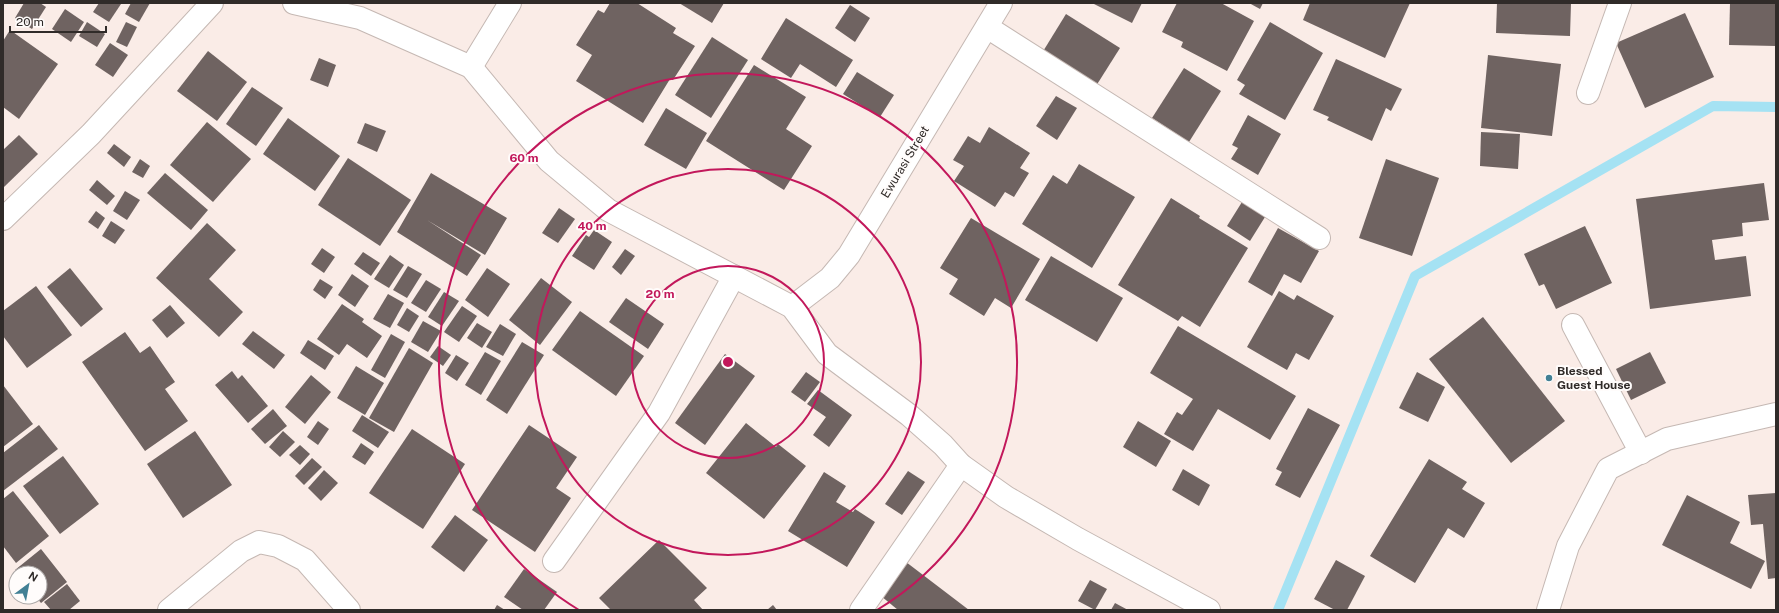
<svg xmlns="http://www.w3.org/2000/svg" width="1779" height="613" font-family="'Public Sans',sans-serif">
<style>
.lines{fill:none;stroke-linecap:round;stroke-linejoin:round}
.stream{stroke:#a5e2f3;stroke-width:10}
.building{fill:#6f6361}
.minor-casing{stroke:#c5b8b3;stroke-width:24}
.minor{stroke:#fff;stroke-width:22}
.ring{fill:none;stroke:#c2185b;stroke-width:2}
.poi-dot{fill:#428095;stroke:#fffcfb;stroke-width:1.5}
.labels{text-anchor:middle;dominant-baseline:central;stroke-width:4;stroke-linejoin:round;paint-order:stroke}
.street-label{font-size:12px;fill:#302b29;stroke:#fffcfb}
.poi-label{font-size:12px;font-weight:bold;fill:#302b29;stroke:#fffcfb;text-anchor:start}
.centre{fill:#c2185b;stroke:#fffcfb;stroke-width:2}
.ring-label{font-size:12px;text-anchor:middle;font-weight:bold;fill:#c2185b;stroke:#fffcfb;stroke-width:4;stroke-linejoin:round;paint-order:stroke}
</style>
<rect width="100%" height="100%" fill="#faece7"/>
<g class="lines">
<polyline class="stream" points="1278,610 1415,276 1713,106 1776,107"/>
</g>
<g class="building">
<polygon points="24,3 40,3 46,7 32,29 15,18"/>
<polygon points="99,3 120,3 121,4 109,22 93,12"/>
<polygon points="131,3 150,3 139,22 125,14"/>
<polygon points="610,3 637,3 676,28 673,33 695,46 673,80 670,79 643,123 576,81 592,55 576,45 598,10 604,13"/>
<polygon points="679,3 724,3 712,23"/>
<polygon points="1092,3 1142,3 1132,23"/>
<polygon points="1177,3 1221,3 1254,21 1227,71 1181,47 1183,42 1162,32"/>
<polygon points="1249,3 1263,3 1260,9"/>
<polygon points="1310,3 1410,3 1385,58 1303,20"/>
<polygon points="1497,3 1571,3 1570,36 1496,33"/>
<polygon points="1730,3 1776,3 1776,46 1729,45"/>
<polygon points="850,5 870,18 855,42 835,28"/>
<polygon points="65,9 84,22 71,42 52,29"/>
<polygon points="1685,13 1714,77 1645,108 1616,43"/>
<polygon points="1066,14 1120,48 1096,86 1042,53"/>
<polygon points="786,18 853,60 836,87 800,64 791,78 761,59"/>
<polygon points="87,22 105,34 97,47 79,36"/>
<polygon points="126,22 137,27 127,47 116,42"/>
<polygon points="1270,22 1323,53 1285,120 1239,94 1245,85 1237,80"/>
<polygon points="10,30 58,64 19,119 3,107 3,41"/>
<polygon points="712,37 748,60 711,118 675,95"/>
<polygon points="110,43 128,55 113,77 95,65"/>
<polygon points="208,51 247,82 217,121 177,91"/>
<polygon points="1488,55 1561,64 1552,136 1481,128"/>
<polygon points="319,58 336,65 328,87 310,80"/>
<polygon points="1336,59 1402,89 1391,111 1386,108 1372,141 1327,120 1329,117 1313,110"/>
<polygon points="754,65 806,97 786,129 812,146 784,190 706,141"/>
<polygon points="1184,68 1221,91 1189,142 1152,118"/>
<polygon points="857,72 894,95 880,117 843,94"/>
<polygon points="252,87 283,108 256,146 226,124"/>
<polygon points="1056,96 1077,108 1057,140 1036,126"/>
<polygon points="666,108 707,133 686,169 644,145"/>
<polygon points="1248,115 1281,134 1258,175 1231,159 1238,148 1232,145"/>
<polygon points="288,118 340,156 315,191 263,154"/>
<polygon points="207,122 251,159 213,202 170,165"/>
<polygon points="365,123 386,131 377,152 357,143"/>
<polygon points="989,127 1030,153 1020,168 1029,173 1014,197 1005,192 995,207 954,181 964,166 953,160 968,136 980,143"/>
<polygon points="1481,132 1520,134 1518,169 1480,166"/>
<polygon points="19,135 38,154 3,188 3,150"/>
<polygon points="114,144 131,157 124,167 107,153"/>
<polygon points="348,158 411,200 380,246 318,205"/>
<polygon points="140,159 150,166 143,178 132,172"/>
<polygon points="1386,159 1439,178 1412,256 1359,238"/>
<polygon points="1079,164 1135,197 1092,268 1022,224 1053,175 1067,184"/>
<polygon points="165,173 208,210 191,230 147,193"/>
<polygon points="431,173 507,218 485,255 427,220 481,255 467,276 397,232"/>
<polygon points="97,180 115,196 107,205 89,190"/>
<polygon points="1764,183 1769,220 1742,223 1743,236 1712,240 1715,260 1746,256 1751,296 1650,309 1636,199"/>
<polygon points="125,191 140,200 127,220 113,211"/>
<polygon points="1171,198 1200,216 1199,218 1248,248 1200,327 1182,316 1178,321 1118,285"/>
<polygon points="1242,202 1265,217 1250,241 1227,226"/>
<polygon points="559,208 575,219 558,243 542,233"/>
<polygon points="96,211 105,218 98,229 88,222"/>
<polygon points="971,218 1040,259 1011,308 995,298 984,316 949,294 958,279 940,268"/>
<polygon points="111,221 125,230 115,244 102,236"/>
<polygon points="207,223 236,250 209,279 243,312 219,337 156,278"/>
<polygon points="1585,226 1612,283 1556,309 1544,284 1539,286 1524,254"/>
<polygon points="1278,228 1319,251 1301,283 1284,274 1272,296 1248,282"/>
<polygon points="594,230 612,242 594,270 572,256 586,235 589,237"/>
<polygon points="322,248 335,257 324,273 311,264"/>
<polygon points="625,249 635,256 621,275 612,267"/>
<polygon points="363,252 380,263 371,276 354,264"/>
<polygon points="390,255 404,265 389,288 374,279"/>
<polygon points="1051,256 1123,298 1097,342 1025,300"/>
<polygon points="408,266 422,274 407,298 393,290"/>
<polygon points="70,268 103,309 81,327 47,287"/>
<polygon points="487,268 510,284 488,317 465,300"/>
<polygon points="352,274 369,286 355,307 338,295"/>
<polygon points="541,278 572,302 540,345 509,320"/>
<polygon points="320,279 333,287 325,299 313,290"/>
<polygon points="426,280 441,289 426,312 411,303"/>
<polygon points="36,286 72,335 27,368 3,336 3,311"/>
<polygon points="1279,291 1294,300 1297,295 1334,316 1309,360 1296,353 1287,370 1247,347"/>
<polygon points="444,292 459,301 442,326 428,317"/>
<polygon points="388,294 404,303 390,328 373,319"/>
<polygon points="626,298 664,324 648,349 609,322"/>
<polygon points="342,304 364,319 362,322 382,336 367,358 347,344 339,355 317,339"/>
<polygon points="170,305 185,323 167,338 152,320"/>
<polygon points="462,306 477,316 459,342 444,332"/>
<polygon points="407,308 419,316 409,332 397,325"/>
<polygon points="580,311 644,356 616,396 552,350"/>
<polygon points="1483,317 1565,421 1511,463 1429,359"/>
<polygon points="423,321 441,331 428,352 411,342"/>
<polygon points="477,323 492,332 482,348 467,338"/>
<polygon points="500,324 516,334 503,356 486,347"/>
<polygon points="1178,326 1296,396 1270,440 1218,409 1193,451 1164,434 1177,412 1182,415 1193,399 1150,373"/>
<polygon points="253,331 285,355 274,369 242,344"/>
<polygon points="125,332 140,353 150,346 175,382 165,389 188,421 145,451 82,362"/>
<polygon points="391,334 405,342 385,378 371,370"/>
<polygon points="308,340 334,356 325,370 300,353"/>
<polygon points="522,342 544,355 507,414 486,400"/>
<polygon points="438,346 451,355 443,366 430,357"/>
<polygon points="409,348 433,363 394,432 369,418"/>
<polygon points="485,352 501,361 481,395 465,385"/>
<polygon points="1650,352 1666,383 1631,400 1616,369"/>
<polygon points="725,354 755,376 705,445 675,423"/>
<polygon points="456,355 469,363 457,381 445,373"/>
<polygon points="356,366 384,383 365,415 337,398"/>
<polygon points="232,371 238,379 242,375 268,406 248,423 215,385"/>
<polygon points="806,372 820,382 805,402 791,392"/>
<polygon points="1417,372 1445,387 1428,422 1399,408"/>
<polygon points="311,375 331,392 305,424 285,407"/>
<polygon points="3,385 33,424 3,447"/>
<polygon points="818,390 852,415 829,447 813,435 826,417 807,404"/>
<polygon points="1308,408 1340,425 1300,498 1275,485 1282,472 1276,469"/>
<polygon points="273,409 287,426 265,444 251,429"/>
<polygon points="362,415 389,432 378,448 352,431"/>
<polygon points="318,421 329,429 318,445 307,437"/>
<polygon points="1138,421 1171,441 1156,467 1123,447"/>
<polygon points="746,423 776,447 778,444 806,466 764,519 706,473"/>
<polygon points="39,425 58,449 3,491 3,453"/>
<polygon points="529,425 577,457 556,488 571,498 535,552 472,510"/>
<polygon points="412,429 465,464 423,529 369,493"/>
<polygon points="195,431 232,485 183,518 147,464"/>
<polygon points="283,431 295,442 280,457 269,447"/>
<polygon points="361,443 374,452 365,465 352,457"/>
<polygon points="300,445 310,454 300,465 289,455"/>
<polygon points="63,456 99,504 60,534 23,486"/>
<polygon points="312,458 322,467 304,485 295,476"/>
<polygon points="1429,459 1467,482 1462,489 1485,503 1464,538 1448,528 1415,583 1370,556"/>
<polygon points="1183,469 1210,485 1199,506 1172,490"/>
<polygon points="324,470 338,483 321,501 308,488"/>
<polygon points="908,471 925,482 902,515 885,504"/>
<polygon points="824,472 846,486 836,502 853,512 855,509 875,522 847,567 788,531"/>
<polygon points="13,491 49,536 16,563 3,546 3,499"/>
<polygon points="1776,493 1776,578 1768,579 1763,524 1751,525 1748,495"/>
<polygon points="1687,495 1740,522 1730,543 1765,561 1751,589 1662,545"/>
<polygon points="455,515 488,540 464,572 431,547"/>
<polygon points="659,540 707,588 694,600 703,610 611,610 599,598"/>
<polygon points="41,549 67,582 41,603 36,597 40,597 40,573 17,573 15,570"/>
<polygon points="1336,560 1365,576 1347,610 1335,610 1314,599"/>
<polygon points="906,562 969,610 898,610 881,596"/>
<polygon points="524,569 557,592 544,610 523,610 504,597"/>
<polygon points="1090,580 1107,589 1095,610 1078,601"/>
<polygon points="67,584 80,601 69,610 51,610 44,602"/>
<polygon points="1115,603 1128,610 1111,610"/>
<polygon points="497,605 505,610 494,610"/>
<polygon points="773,605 777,610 767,610"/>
</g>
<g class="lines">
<g class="minor-casing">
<g id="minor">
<polyline points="294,3 360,18 471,67 549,161 608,210 792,307 827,354 909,415 943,445 961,465 1006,497 1078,539 1209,610"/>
<polyline points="987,27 1319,238"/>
<polyline points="471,67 510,3"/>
<polyline points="1588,93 1620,3"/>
<polyline points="3,219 91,134 212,3"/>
<polyline points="792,307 830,278 849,255 1001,3"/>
<polyline points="1573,325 1641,453"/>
<polyline points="554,561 659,413 734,276"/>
<polyline points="169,610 241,551 259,542 278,546 305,560 349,610"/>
<polyline points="861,610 961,465"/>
<polyline points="1548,610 1568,546 1608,469 1667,439 1776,414"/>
</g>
</g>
<use href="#minor" class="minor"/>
</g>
<g class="ring">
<circle cx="728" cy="362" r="96"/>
<circle cx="728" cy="362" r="193"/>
<path d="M579 610A289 289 0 1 1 877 610"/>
</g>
<circle class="poi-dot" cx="1549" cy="378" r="4"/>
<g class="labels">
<g class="street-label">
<text transform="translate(905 162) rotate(-59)">Ewurasi Street</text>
</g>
<g class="poi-label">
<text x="1557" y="371">Blessed<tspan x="1557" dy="14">Guest House</tspan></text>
</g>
</g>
<circle cx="728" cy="362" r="6" class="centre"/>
<g class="ring-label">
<text x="524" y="162">60 m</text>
<text x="592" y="230">40 m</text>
<text x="660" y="298">20 m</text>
</g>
<rect width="1779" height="613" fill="none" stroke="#302b29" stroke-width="8"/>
<g transform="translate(28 585) rotate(32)"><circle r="19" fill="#fffcfb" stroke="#aca8a7"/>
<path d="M0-3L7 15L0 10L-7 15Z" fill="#428095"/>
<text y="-6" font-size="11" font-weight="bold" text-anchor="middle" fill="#302b29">N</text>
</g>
<path d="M10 26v6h96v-6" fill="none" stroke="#302b29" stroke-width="2"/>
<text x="16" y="26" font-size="12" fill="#302b29" stroke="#fffcfb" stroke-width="3" paint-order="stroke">20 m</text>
</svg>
